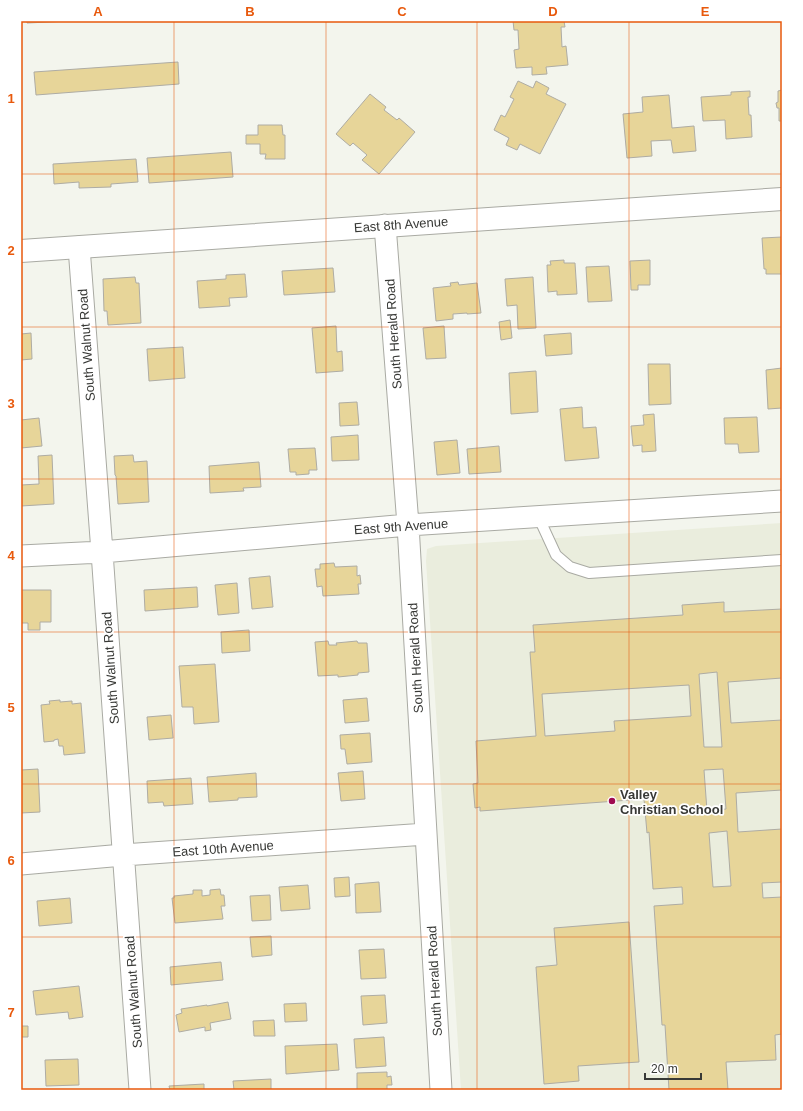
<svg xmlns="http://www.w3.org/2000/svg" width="803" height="1111" viewBox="0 0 803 1111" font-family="Arial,sans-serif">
<rect width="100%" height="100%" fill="#f3f5ed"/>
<path fill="#eaeddd" d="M782,523V1090H461L426,561L427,549L436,546Z"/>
<path fill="#e7d599" stroke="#aeaca4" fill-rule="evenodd" d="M27,21H69L27,23Z
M513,21H564L565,27H561L562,47L566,46L568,65L546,67L547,74L532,75V67L516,68L514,50L519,49L518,30H514Z
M178,62L179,84L36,95L34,72Z
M518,81L533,88L536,81L549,88L546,94L566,104L540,154L520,144L517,150L506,145L509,138L494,130L501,115L505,117L514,99L510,97Z
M782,90V121H779V108H777L776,103L778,102V91Z
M750,91V97H748L749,115H751L752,137L726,139L725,120L703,121L701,97L731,95V92Z
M370,94L386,107L384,110L397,120L399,118L415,132L379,174L362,160L367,155L353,143L350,146L336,134Z
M669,95L672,128L694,126L696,151L673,153L671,140L651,141L652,156L627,158L623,114L643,112L642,97Z
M258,125H282L283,135H285V159H265L266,154H260V144H246V135H258Z
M231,152L233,177L149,183L147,158Z
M136,159L138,182L111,184V187L79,188V182L54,184L53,164Z
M782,237V274H766V269H764L762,238Z
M564,260V263H575L577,294L557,295V291L548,292L547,265H551L550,261Z
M650,260V285H638V290H631L630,261Z
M609,266L612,301L588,302L586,267Z
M333,268L335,292L284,295L282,271Z
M245,274L247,297L229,298L230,306L199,308L197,281L226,279V275Z
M135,277L136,283H139L141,323L108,325L107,311H104L103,279Z
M533,277L536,328L518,329L517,305L507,306L505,279Z
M458,282L459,285L477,283L481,313L467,314V313L453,314V319L436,321L433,288L451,286L450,283Z
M510,320L512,338L501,340L499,322Z
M336,326L337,352L342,351L343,371L316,373L312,328Z
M444,326L446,358L426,359L423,328Z
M31,333L32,359L21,360V334Z
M571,333L572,354L546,356L544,335Z
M183,347L185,378L149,381L147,349Z
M648,364H670L671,404L649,405Z
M782,368V408L768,409L766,370Z
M536,371L538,412L511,414L509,373Z
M357,402L359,425L340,426L339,403Z
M582,407L583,428L596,427L599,458L565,461L560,409Z
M654,414L656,451L642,452V445L633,446L631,426L644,425L643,415Z
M757,417L759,452L739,453L738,444H725L724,418Z
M39,418L42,446L21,448V420Z
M358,435L359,460L332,461L331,437Z
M457,440L460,473L437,475L434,442Z
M499,446L501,472L469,474L467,449Z
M315,448L317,470H309V474L296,475V472H290L288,449Z
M52,455L54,504L21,506V485L39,484L38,456Z
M133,455L134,462L147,461L149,502L118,504L116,476L115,475L114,456Z
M259,462L261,487L243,488L244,491L210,493L209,466Z
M334,563L335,567L357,566V576L360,575L361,584H358L359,594L323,596L322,586L317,587L315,569H320V564Z
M270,576L273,607L252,609L249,578Z
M237,583L239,613L218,615L215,585Z
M197,587L198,607L145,611L144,590Z
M21,590H51V622H40V630H28V623H21Z
M724,602V612L782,609V678L728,682L731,723L782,720V790L736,793L738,832L782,829V882L762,883L763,898L782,897V1034L775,1035L776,1060L726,1062L728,1090H669L665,1025H662L654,906L683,904L682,887L653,889L649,832L647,833L644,799L480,811V807L475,808L473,784L478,783L476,741L536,736L530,652H535L533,625L683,615L682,605ZM717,672L722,747H704L699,674ZM689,685L691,716L614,721L615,731L545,736L542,694ZM723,769L726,809L707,811L704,770ZM727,831L731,886L713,887L709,833Z
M249,630L250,651L222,653L221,632Z
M328,641L329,645H337L336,643L357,641L358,643H367L369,672L358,673V675L338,677V675L318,676L315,642Z
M215,664L219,722L194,724L193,707H182L179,666Z
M367,698L369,721L345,723L343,700Z
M60,700V702L72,701V704L81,703L85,753L64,755L63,746H59L58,739L54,740V741L44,742L41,705L50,704L49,701Z
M171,715L173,738L149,740L147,717Z
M370,733L372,762L347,764L345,749H341L340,735Z
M38,769L40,812L21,813V770Z
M363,771L365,799L341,801L338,773Z
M256,773L257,797L238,798V800L209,802L207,777Z
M191,778L193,804L164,806L163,802L148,803L147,781Z
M349,877L350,896L335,897L334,878Z
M379,882L381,912L356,913L355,884Z
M308,885L310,909L281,911L279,887Z
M220,889L221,895H224L225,906H221L223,919L175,923L172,898H174V896L193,894V890H202V896L210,895V890Z
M270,895L271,920L252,921L250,896Z
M70,898L72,923L39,926L37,901Z
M629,922L639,1062L578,1066L579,1081L544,1084L536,967L557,965L554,928Z
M271,936L272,955L252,957L250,937Z
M384,949L386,978L361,979L359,950Z
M221,962L223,980L171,985L170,967Z
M79,986L83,1017L69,1019L68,1012L36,1015L33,991Z
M385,995L387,1023L363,1025L361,996Z
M228,1002L231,1019L210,1023L211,1030L205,1031V1027L179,1032L176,1015L182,1013L181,1009L207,1005V1006Z
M306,1003L307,1021L285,1022L284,1004Z
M274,1020L275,1036H254L253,1021Z
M21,1026H28V1037H21Z
M384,1037L386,1066L356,1068L354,1039Z
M337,1044L339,1070L286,1074L285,1046Z
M78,1059L79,1085L46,1086L45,1060Z
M387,1072V1077L391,1076L392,1085H387V1090H357V1073Z
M271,1079V1090H234L233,1081Z
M204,1084V1090H170L169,1086Z"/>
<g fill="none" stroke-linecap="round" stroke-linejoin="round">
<defs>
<path id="service" d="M538,516L556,555L570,567L589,573L782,560"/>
<path id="minor" d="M385,225L408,525L441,1090
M79,247L102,552L140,1090
M21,556L102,552L408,525L782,501
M21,864L123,855L426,834"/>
<path id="tertiary" d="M21,251L782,199"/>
</defs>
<use href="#service" stroke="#a9aaa3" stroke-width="12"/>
<use href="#minor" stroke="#a9aaa3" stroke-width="23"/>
<use href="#tertiary" stroke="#a9aaa3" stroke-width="24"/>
<use href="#service" stroke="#fff" stroke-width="10"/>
<use href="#minor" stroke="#fff" stroke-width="21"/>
<use href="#tertiary" stroke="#fff" stroke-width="22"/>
</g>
<path fill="none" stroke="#e8590c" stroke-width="1" stroke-opacity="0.55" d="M174,21V1090M326,21V1090M477,21V1090M629,21V1090M21,174H782M21,327H782M21,479H782M21,632H782M21,784H782M21,937H782"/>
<circle fill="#9f0a51" stroke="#fff" stroke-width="1.5" cx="612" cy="801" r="4"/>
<g text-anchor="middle" stroke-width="3.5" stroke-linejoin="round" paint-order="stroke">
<g font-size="13" fill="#383936" stroke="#fff">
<text transform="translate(401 224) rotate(-4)" y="5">East 8th Avenue</text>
<text transform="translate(393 334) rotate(-94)" y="5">South Herald Road</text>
<text transform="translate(86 345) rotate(-94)" y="5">South Walnut Road</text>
<text transform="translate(401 526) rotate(-4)" y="5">East 9th Avenue</text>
<text transform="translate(415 658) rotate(-93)" y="5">South Herald Road</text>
<text transform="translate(110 668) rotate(-94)" y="5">South Walnut Road</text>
<text transform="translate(223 848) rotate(-4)" y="5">East 10th Avenue</text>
<text transform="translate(434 981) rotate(-93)" y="5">South Herald Road</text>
<text transform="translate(133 992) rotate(-94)" y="5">South Walnut Road</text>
</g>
<g font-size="13" font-weight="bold" fill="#383936" stroke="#fff" text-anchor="start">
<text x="620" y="799">Valley<tspan x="620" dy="15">Christian School</tspan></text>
</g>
</g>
<rect width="803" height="1111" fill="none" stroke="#ffffff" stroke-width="44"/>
<path d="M645 1073v6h56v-6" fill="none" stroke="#383936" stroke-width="2"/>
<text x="651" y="1073" font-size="12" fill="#383936" stroke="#ffffff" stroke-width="3" paint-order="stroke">20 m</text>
<rect x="22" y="22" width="759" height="1067" fill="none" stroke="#e8590c" stroke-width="1.5"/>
<g font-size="13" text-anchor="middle" font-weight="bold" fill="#e8590c">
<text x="98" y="16">A</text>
<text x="250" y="16">B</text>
<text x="402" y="16">C</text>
<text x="553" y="16">D</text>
<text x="705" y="16">E</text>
<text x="11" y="103">1</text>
<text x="11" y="255">2</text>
<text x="11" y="408">3</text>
<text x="11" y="560">4</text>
<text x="11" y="712">5</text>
<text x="11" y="865">6</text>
<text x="11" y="1017">7</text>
</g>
</svg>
